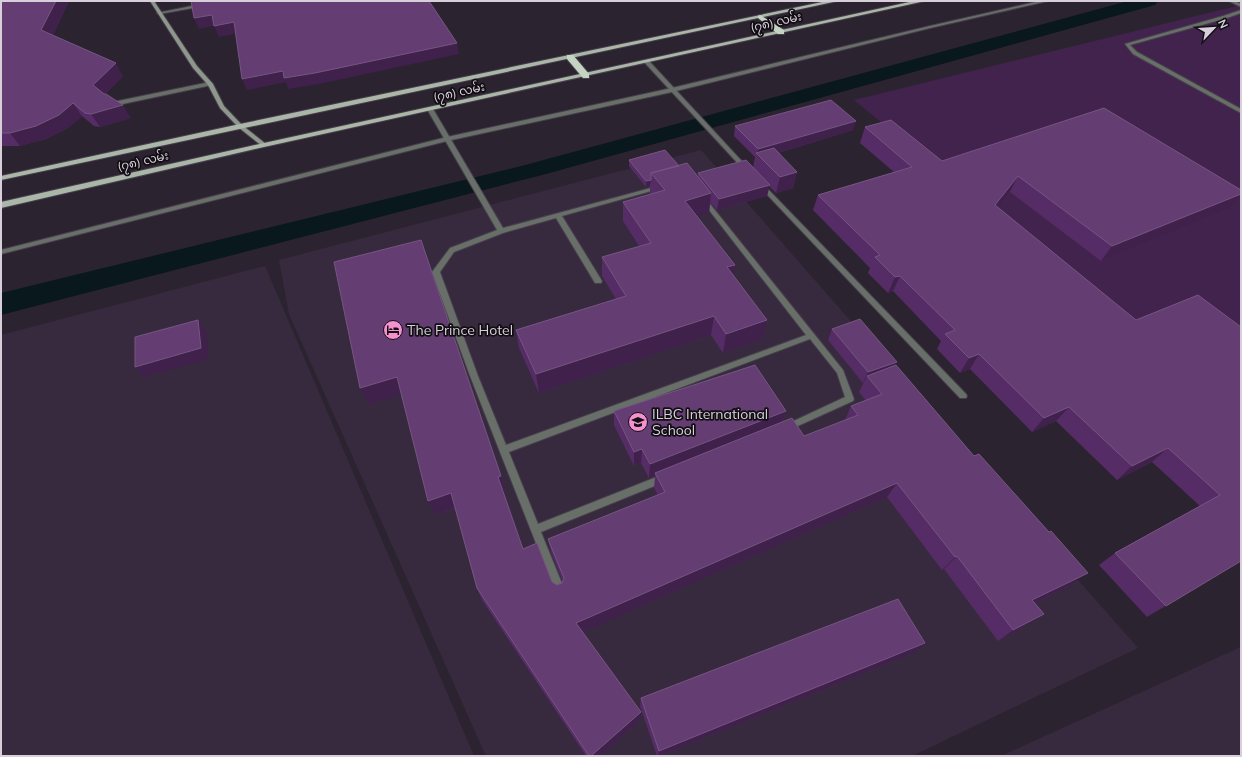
<svg xmlns="http://www.w3.org/2000/svg" width="1242" height="757" viewBox="0 0 1242 757" font-family="Mulish,'Noto Sans Myanmar',sans-serif">
<rect width="100%" height="100%" fill="#2c2331"/>
<path fill="#382a3e" d="M701,150L1008,501L1138,648L912,756H486L289,314L279,260Z
M265,266L474,756H1V335Z
M1241,647V756H1001Z"/>
<path fill="#42234e" d="M1241,5V416L854,100Z"/>
<g fill="none" stroke-linecap="round" stroke-linejoin="round">
<path fill="#09181c" fill-rule="evenodd" d="M1128,1H1158L1155,5L546,174L1,315V293L529,164Z"/>
<defs>
<path id="lane" d="M1229,1H1235L1241,4V7Z
M1241,10V13L1227,18L1130,45L1137,52L1241,109V113L1133,54L1125,44L1223,16Z
M645,61H649L749,169V171H745L645,63Z
M210,82L213,84L212,85L113,106L110,104L113,102Z
M430,107L433,109L503,228L658,186L660,185L663,187L662,188L562,216L602,281L601,283H595L556,218L503,233L454,252L440,272L478,376L506,445L806,335L702,201L701,200L704,198L706,199L843,370L854,399L853,401L789,430L786,432L783,430L782,428L783,426L845,397L837,373L810,339L509,452L538,524L664,474L667,475L668,478L667,481L541,532L565,591L564,594L560,596L556,594L470,376L432,272L450,248L497,230L427,109Z
M760,182L762,183L966,394L967,396L966,398H960L758,185L757,184Z"/>
<path id="street" d="M1040,1H1048L930,28L672,92L447,141L1,254V250L447,137L672,88L930,26Z
M202,4L204,5V6L159,14L157,13Z"/>
<path id="secondary" d="M150,1H154L197,66L213,84L224,106L242,125L266,144V146H262L238,127L220,108L208,85L193,68Z"/>
<path id="primary" d="M827,1H838L1,180V176L240,124Z
M914,1H925L264,147L1,208V202L264,143Z"/>
<path id="highway" d="M760,15L784,30V34H778L758,18V16Z
M567,55H573L589,74V78H583L567,59Z"/>
</defs>
<use href="#lane" stroke="#473f4c" stroke-width="2"/>
<use href="#street" stroke="#473f4c" stroke-width="2"/>
<use href="#secondary" stroke="#473f4c" stroke-width="2"/>
<use href="#primary" stroke="#473f4c" stroke-width="2"/>
<use href="#highway" stroke="#473f4c" stroke-width="2"/>
<use href="#lane" fill="#686f68" fill-rule="evenodd"/>
<use href="#street" fill="#686f68" fill-rule="evenodd"/>
<use href="#secondary" fill="#8d978c" fill-rule="evenodd"/>
<use href="#primary" fill="#aab7a8" fill-rule="evenodd"/>
<use href="#highway" fill="#c4d3c2" fill-rule="evenodd"/>
</g>
<path fill="#562c66" d="M1,1H69L53,35L123,76L105,94L131,118L100,127L94,126L82,116L68,128L46,139L20,146H1Z
M735,126L853,130L778,153L797,172L793,188L776,193L769,186L767,196L717,210L710,202L709,213L697,216L735,265L733,275L767,320L763,339L723,353L711,335L539,393L519,348L516,330L616,299L602,276V257L639,246L623,221V202L651,194L650,193V186L646,187L629,166V160L679,166L698,176V173L753,168L755,157L734,136Z
M865,127L942,161L1241,190V197L1231,208L1101,261L1010,192L998,207L1136,320L1198,295L1241,561L1147,617L1099,565L1115,553L1200,506L1152,462L1117,480L1056,421L1032,432L970,369L960,373L937,349L941,341L893,291L888,293L868,273L870,268L813,210L818,195L894,172L860,143Z
M334,262L501,476L505,491H503L523,549L552,582L557,585L562,583L563,582L551,552L548,539L658,495L654,488L655,476L649,478L641,463L634,466L614,425V411H786L783,421L804,436L845,420L851,406L866,401L859,392L864,382L863,383L828,340L832,329L895,366L1070,585L1035,603L1027,625L998,641L944,569L942,570L887,497L582,632L640,720L600,756H586L482,600L477,588L455,508L435,515L401,394L369,404Z
M914,653L660,756H657L640,706L641,698Z"/>
<path fill="#3f214b" d="M56,1H69L49,43L41,30Z
M212,15L217,25L199,29L194,18Z
M234,22L239,33L219,37L214,26Z
M457,43L459,54L319,84L288,89L286,82L247,90L242,79L283,71Z
M116,63L123,76L101,98L93,85Z
M73,103L82,116L68,128L46,139L20,146L10,133Z
M123,105L131,118L100,127L91,114Z
M856,121L853,130L760,158L757,155L758,149Z
M797,172L793,188L776,193L780,177Z
M1018,176L1010,192L987,221L995,205Z
M651,180L650,186L646,187V181Z
M770,185L767,196L717,210L719,199Z
M711,193L709,213L683,220L685,201Z
M1241,194V197L1231,208L1101,261L1112,246Z
M735,265L732,284L727,267Z
M900,276L893,291L888,293L895,277Z
M714,316L711,335L539,393L536,374Z
M198,320L206,331L209,359L144,377L135,367Z
M767,320L763,339L723,353L726,334Z
M979,354L970,369L960,373L969,358Z
M897,362L892,372L867,376L864,382L863,383L868,372Z
M397,377L404,394L369,404L360,388Z
M1069,407L1056,421L1032,432L1044,418Z
M786,411L781,426L655,473V476L649,478L650,464Z
M1168,448L1152,462L1117,480L1132,466Z
M642,449L641,463L634,466V452Z
M501,476L505,491L502,492L498,477Z
M897,483L887,497L578,634L576,623Z
M451,493L457,507L435,515L428,501Z
M957,556L944,569L942,570L955,557Z
M1088,573L1070,585L1017,612L1032,600Z
M1044,614L1027,625L998,641L1013,630Z
M925,643L914,653L660,756H658L659,751Z
M641,712L640,720L600,756H591Z"/>
<path fill="#643e72" stroke="#765582" d="M1,1H56L41,30L116,63L93,85L104,94H106L123,105L91,114L85,113L73,103L59,115L36,126L10,133H1Z
M191,1H429L457,43L315,73L284,78L283,71L242,79L234,22L214,26L212,15L194,18Z
M831,100L856,121L758,149L735,126Z
M1104,108L1241,190V194L1112,246L1018,176L995,205L1136,320L1198,295L1241,327V561L1166,606L1115,553L1220,495L1168,448L1132,466L1069,407L1044,418L979,354L969,358L945,334L955,330L900,276L895,277L875,257L880,255L818,195L912,167L865,127L891,120L942,161Z
M774,148L797,172L780,177L756,153Z
M665,150L679,166L651,173V180L646,181L629,160Z
M746,160L770,185L719,199L698,173Z
M687,163L711,193L685,201L735,265L727,267L767,320L726,334L714,316L536,374L516,330L626,296L602,257L651,243L623,202L665,190L651,173Z
M421,240L501,476L498,477L523,549L537,543L552,582L557,585L562,583L564,578L548,539L665,492L655,473L792,418L804,436L858,415L851,406L882,394L867,376L896,365L974,456L979,454L1049,532L1051,531L1088,573L1032,600L1044,614L1013,630L957,556L955,557L897,483L576,623L641,712L591,756H589L477,588L451,493L428,501L397,377L360,388L334,262Z
M860,319L897,362L868,372L832,329Z
M198,320L201,348L135,367V337Z
M755,365L786,411L650,464L642,449L634,452L614,411Z
M898,599L925,643L659,751L641,698Z"/>
<defs>
<symbol id="hotel-disc" viewBox="-11 -11 22 22"><circle r="9.5" fill="#f790ce" stroke="#120e14"/><path d="M-6-4.5h1.5V1H6V5H4.5V3h-9V5H-6ZM-4 0a1.8 1.8 0 1 1 3.6 0ZM.5 0V-2.5h3Q6-2.5 6 0Z" fill="#111"/></symbol>
<symbol id="school-disc" viewBox="-11 -11 22 22"><circle r="9.5" fill="#f790ce" stroke="#120e14"/><path d="M0-5L7-2L0 1L-7-2ZM-4 1L0 2.5L4 1V4Q0 6-4 4Z" fill="#111"/></symbol>
</defs>
<g fill-rule="evenodd">
<use href="#hotel-disc" x="382" y="319" width="22" height="22"/>
<use href="#school-disc" x="627" y="411" width="22" height="22"/>
</g>
<g text-anchor="middle" stroke-width="3.5" stroke-linejoin="round" paint-order="stroke">
<g font-size="12" fill="#d7d0da" stroke="#120e14">
<text transform="translate(776 22) rotate(-13)" y="4">(၇၈) လမ်း</text>
<text transform="translate(459 92) rotate(-12)" y="4">(၇၈) လမ်း</text>
<text transform="translate(143 161) rotate(-13)" y="4">(၇၈) လမ်း</text>
</g>
<g font-size="14" fill="#d7d0da" stroke="#120e14" text-anchor="start">
<text x="407" y="335">The Prince Hotel</text>
<text x="652" y="419">ILBC International<tspan x="652" dy="16">School</tspan></text>
</g>
</g>
<rect width="1242" height="757" fill="none" stroke="#d7d0da" stroke-width="4"/>
<g transform="translate(1214 28) rotate(65)" stroke="#120e14" stroke-width="3" paint-order="stroke">
<path d="M0-3L7 15L0 10L-7 15Z" fill="#d7d0da"/>
<text y="-6" font-size="11" font-weight="bold" text-anchor="middle" fill="#d7d0da">N</text>
</g>
</svg>
